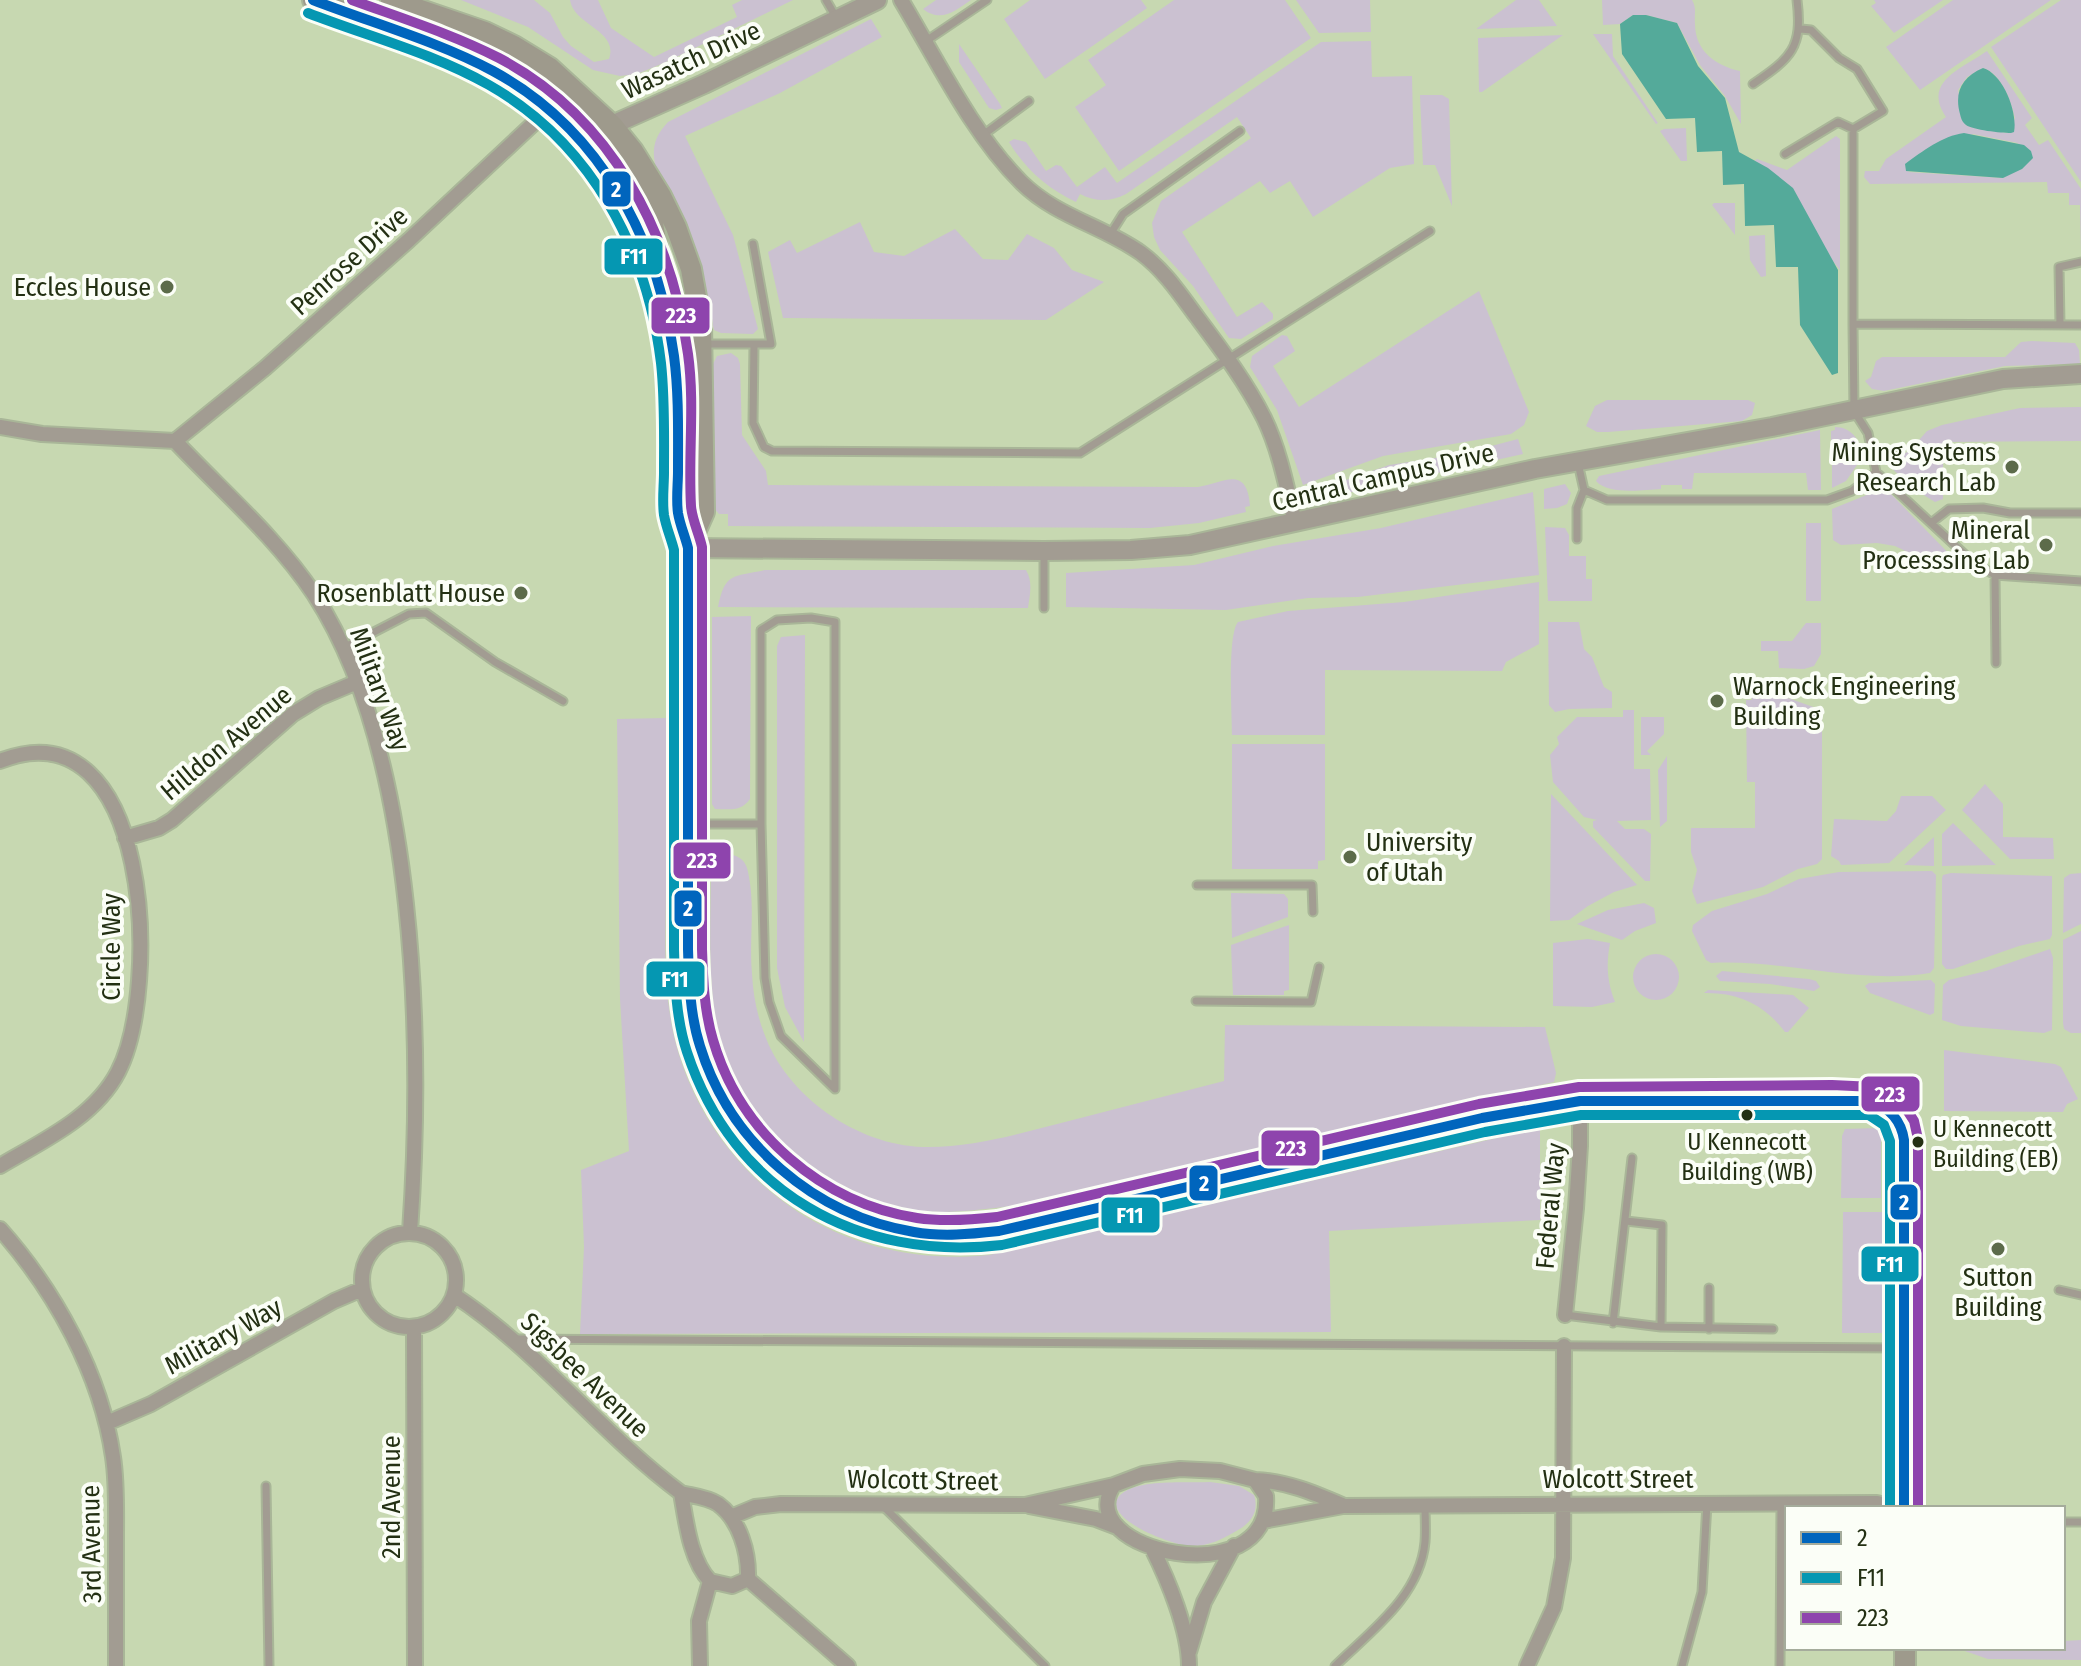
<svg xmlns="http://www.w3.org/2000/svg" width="2081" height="1666" viewBox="0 0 2081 1666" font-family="'Fira Sans Condensed',sans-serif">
<rect width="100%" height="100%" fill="#c7d8b1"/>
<path fill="#cbc1d1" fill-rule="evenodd" d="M461,0H534L550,13L563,37L571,46L594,62L609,59C619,30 574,26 570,0H598L611,28L654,57L737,17L732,5L742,0H793L666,62L637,74L620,76L593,70L528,27Z
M936,0H971C955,11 941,23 923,9Z
M1030,0H1141L1147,8L1045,79L1004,19Z
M1174,0H1285L1311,38L1119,171L1075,107L1106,85L1088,60Z
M1296,0H1370L1371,32L1319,33Z
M1516,0H1539L1557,26L1476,29Z
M1602,0H1692C1697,8 1694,15 1695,24C1695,51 1716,66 1740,71L1741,124L1725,96L1700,65L1677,23L1646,15H1633L1620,24L1603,25Z
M1874,0H1943L1894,33L1871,6L1876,3Z
M1953,0H2051L1920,90L1886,47Z
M2061,0H2081V182L1991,47Z
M871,19L882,37L780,93L685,136L733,235L758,329L753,334L721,333L714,330L703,280L657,172C651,151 653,138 668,122Z
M1593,34H1612L1613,56L1658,123L1656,124Z
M1563,35L1482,92H1479L1478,38Z
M1371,41L1372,77L1412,76L1414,164L1390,168L1313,217L1290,181L1270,193L1260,181L1182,232L1237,317L1262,302L1273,314V319L1241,339L1229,338L1193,286L1160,250L1154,237L1152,223L1161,201L1251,138L1237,117L1126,194C1110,202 1096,202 1080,194L1076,202C1048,189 1025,169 1009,142L1014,139L1026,142L1046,171L1056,165L1061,166L1077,187L1105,167L1117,183L1321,42Z
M959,44L1000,104L1002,108L996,110L989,108L959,62Z
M1987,51L2032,118L2025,125L2039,145L2048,140L2081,189V253L2080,205H2069V193H2048L2047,182L1870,184L1864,177L1865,171H1879L1886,159L1946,117C1922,82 1961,69 1987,51ZM1983,68C2001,73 2011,101 2015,118L2007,133L1966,125L1958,90L1967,77ZM1973,134L2018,143L2003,178L1908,172Z
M1420,95H1442L1449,99L1452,206L1435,165H1423Z
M1686,128L1687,161H1681L1660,131L1664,129Z
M1836,136L1840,139V270L1753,162L1757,159L1787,170Z
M1714,203H1735V235L1712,205Z
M860,222L874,252L904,256L955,229L983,259L1008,260L1027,234L1054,248L1072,270L1104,282L1046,320L783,318L768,252L790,240L797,253Z
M1765,235L1766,276L1761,277L1750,260L1749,236Z
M1479,291L1529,412L1524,425L1511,434L1383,456L1303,485L1277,410L1250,367L1252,356L1282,335L1287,336L1295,351L1273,366L1299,407Z
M2032,341L2075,343L2079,350L2080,364L2005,366L1884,391L1872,389L1865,381L1871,377L1876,361L1882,357H2005L2021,342Z
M731,353L738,358L740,364L742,435L766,471L768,485L1198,487C1223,483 1247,464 1250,506L1245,507L1246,512L1199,523L1150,528L728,526V514H719L713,507V364L717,356Z
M1607,400H1748L1755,403L1752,415L1742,421L1608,432H1597L1586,426L1595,406Z
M2081,407V441L1943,442V499L1935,502L1909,486L1889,465L1911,449L1927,431L1942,425L2020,408Z
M1835,427C1850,427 1859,438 1862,452L1859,454H1836V449H1831V431L1835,430Z
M1820,430L1821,490H1808L1806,473H1694L1692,489H1682V485H1661V489C1643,490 1608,495 1596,481L1599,476Z
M1518,439L1523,454L1325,498L1323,488L1389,465L1461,454Z
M1832,461L1859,462L1846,481L1832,488Z
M1565,484L1571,493L1567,504L1557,508L1544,509V489Z
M1879,490L1891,494L1956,561L1922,559L1895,546L1877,543L1841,545L1833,540L1832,509Z
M1533,492L1539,575L1358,597L1308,598L1226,610L1066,607V573L1194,565L1273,546L1381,528Z
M1806,523H1821V601H1806Z
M1545,527L1565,528L1569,535V556H1586V579H1592V601H1548Z
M765,570H1026C1033,582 1030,594 1028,608L718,607C725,572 733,577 765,570Z
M1539,582V644L1506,662L1502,671L1325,670V735H1232C1232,714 1227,635 1238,622L1288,611L1404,602Z
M751,616L750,799C741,812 729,809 715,809L712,804V617Z
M1548,622H1579L1584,649L1592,657L1604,687L1612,692V708L1569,709L1555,712L1549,705Z
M1806,623H1821V654L1814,666L1804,669L1779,668L1778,651H1761V641H1792Z
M805,635L804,1042L785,1007L777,968V646L781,637Z
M1752,693H1774L1822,710V859L1817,864L1798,869L1763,887L1697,904L1692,891L1697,870L1691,852V828H1755V782H1747L1746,700H1752Z
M1623,710H1634V769H1650L1651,820L1617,821L1625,829H1644L1651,834L1650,881H1645L1593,827V821L1597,820L1584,817L1553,782L1550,755L1559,744L1557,737L1577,717H1623Z
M1641,717H1664V734L1647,751L1651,755H1641Z
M666,718C666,775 666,831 666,888C666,930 663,973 670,1015C682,1095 730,1168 798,1212C855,1248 922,1262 989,1255L1540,1128V1220L1329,1231L1331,1332L580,1334L584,1247L581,1170L629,1151L620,999L617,719Z
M1232,744H1325V860L1318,861V869H1232Z
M1667,756V821L1660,827L1658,770Z
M1985,784L2003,804V837L2053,838L2054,859H2010L1962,810Z
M1551,794L1637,885L1614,892L1588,906L1569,920L1550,921Z
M1901,796H1932L1946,810L1889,863L1841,865L1839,861L1831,856L1834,819L1887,821L1896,811Z
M1953,823L1996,865L1942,866V834Z
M1934,837V866L1904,865Z
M727,854C742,856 747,862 749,877C755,908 749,943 752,974C753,994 757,1015 764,1033C786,1096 857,1145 923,1147C972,1148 1018,1134 1065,1122C1118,1108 1171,1095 1224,1081L1225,1025L1545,1027L1556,1073L1554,1082L1019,1205C986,1209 955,1214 922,1211C840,1204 742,1127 721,1046C706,987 711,924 711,864L716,856Z
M1932,871L1936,875L1934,968L1930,973C1857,985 1784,959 1711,963L1706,960L1692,931L1693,925L1712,911L1767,894L1799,879L1839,872Z
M1951,873L2052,876V935L2050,939L2019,946L1953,969H1946L1942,964V878L1943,875Z
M2081,873V924L2063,933L2064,878L2070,874Z
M1231,893L1284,894L1288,899V917L1232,938Z
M1644,903L1654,908L1656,923L1635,931L1622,940L1577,924L1608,910Z
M1289,925V990L1284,991V995H1233L1231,945Z
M2081,931V1033H2071L2064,1029L2063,1023V940Z
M1588,939L1610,943C1606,965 1607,981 1615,1002L1592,1007L1553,1006V943Z
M2050,949L2053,958L2052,1030L2044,1033L1961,1026L1942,1020L1943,985L1949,980L1986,971Z
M1633 977a23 23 0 1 1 46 0a23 23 0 1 1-46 0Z
M1722,971L1809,979L1816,981L1820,987L1814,991L1770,984L1720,981L1716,976Z
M1931,980L1935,984L1934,1013L1930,1015L1870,993L1865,986L1869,983Z
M1708,990L1793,995L1809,1008L1788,1032H1785C1765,1005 1738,992 1704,993Z
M1944,1050L2055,1064L2061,1067L2078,1099L2067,1104L2063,1112L1944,1111Z
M1877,1128L1881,1133V1198H1841L1842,1136L1845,1129Z
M1843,1212H1884L1883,1333H1842Z
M1210,1482L1239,1486L1254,1495C1259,1511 1252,1522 1238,1530C1223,1539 1209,1546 1192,1546C1175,1547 1090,1515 1124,1492C1144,1479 1187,1483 1210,1482Z
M2081,1640V1660L1988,1659L1956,1648H2063V1641Z"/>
<path fill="#54aa9a" d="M1633,15H1646L1677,23L1698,66L1725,98L1739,152L1768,168L1793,188L1838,270V373L1832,375L1800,325L1798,267H1776L1774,225L1745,226L1744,184L1723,185L1722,151L1697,152L1695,118L1666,119L1622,54L1620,24Z
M1983,68C2003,74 2018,112 2014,132L2011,133C2001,133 1973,130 1966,125C1962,122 1961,118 1960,114C1954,92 1962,77 1983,68Z
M1964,133L2024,145L2031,151L2033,158L2022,169L2003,178L1906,171L1905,164C1923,151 1942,136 1964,133Z"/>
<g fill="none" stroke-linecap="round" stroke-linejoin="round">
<defs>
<path id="service" d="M826,0L837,19
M1801,29L1811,30L1839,58L1857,69L1883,111L1853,129
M926,41L987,0
M1753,84C1791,58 1803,48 1797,0
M983,135L1029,101
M1785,154L1838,122L1853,129V324L2081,325
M1111,233L1123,214L1240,131
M1853,324L1854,411L1868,433L1876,472L1974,563L1995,575L2081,581
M2060,325L2059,267L2081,262
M703,344H771L753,244
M754,344L753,423L764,447L772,451L1080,453L1430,231
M1578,463L1584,490L1607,500H1827L1852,491L1876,472
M1931,523L1949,509L1983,508L2010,513H2081
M1577,539V508L1584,490
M1995,575L1996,663
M1044,608V554
M811,618L835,622V1089L781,1036L769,1002L765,978L761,824V630L777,620Z
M343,648L409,614L426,613L495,662L563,701
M691,824H761
M1197,885H1312L1313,912
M1196,1001L1311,1002L1319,967
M1626,1221L1662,1225L1661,1327
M1709,1288V1329
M2059,1290L2081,1295
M1565,1315L1661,1327L1773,1329
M1613,1323L1632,1158
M513,1339L1901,1348
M266,1486L269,1666
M884,1507L1045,1666
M2063,1522H2081
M1335,1666C1371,1631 1420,1596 1425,1542C1426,1530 1425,1517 1425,1505
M1682,1666L1702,1592L1707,1503
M1780,1666L1781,1504"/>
<path id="minor" d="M901,0C937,60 972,133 1021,182C1055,216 1103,226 1141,253C1164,270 1180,294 1197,317C1221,349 1246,382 1264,418C1280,451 1287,489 1295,523
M0,427L42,434L175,441C221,490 276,537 314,594C418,754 423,1046 410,1232
M175,441L265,368L409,240L548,110
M0,761C152,701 161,989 118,1072C94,1118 42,1141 0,1166
M125,838L159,828L172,820L293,714L319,698L357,682
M0,1229C55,1291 101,1374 113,1457C117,1483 116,1510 116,1537C116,1580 116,1623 116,1666
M362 1280a47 47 0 1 1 94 0a47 47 0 1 1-94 0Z
M454,1295C538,1350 600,1433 681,1493C686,1521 690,1560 710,1581L732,1586L748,1579
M1565,1315L1576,1208L1580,1146V1101
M414,1328L415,1666
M107,1423L151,1404L334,1301L362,1289
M1180,1469L1220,1471L1255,1480L1266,1496C1273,1595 1068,1552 1114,1485L1143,1474Z
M1255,1480C1286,1481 1314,1493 1342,1505
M681,1493C693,1496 707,1497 718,1504C740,1520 749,1553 748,1579L848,1666
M1029,1506L1096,1519L1117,1527
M731,1517L755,1507L781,1504L1025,1505L1114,1485
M1263,1521L1343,1506L1877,1503L1892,1508
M1152,1548C1168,1580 1189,1630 1189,1666
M1189,1652L1204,1602L1234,1546
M700,1666L699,1621L710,1581
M1527,1666L1554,1607L1563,1558L1564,1346"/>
<path id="tertiary" d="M612,125L704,84L877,0
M688,548L1044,551L1131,550L1190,545L1535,469L1772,427L2003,379L2081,374"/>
<path id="secondary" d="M313,0C372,24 436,43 493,71C601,126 660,240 674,356C679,394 677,432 678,471C678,484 676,499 678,513C680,525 685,536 688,548V949C689,982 691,1014 700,1046C727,1142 815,1218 914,1232C943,1236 971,1234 999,1231L1482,1118L1580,1101L1832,1099L1872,1101C1891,1108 1902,1120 1904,1140V1508
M391,0L485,32L514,46L550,68L612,125L633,151L661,196L676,227L691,269L701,325L704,512L688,548
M502,66L544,85L581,114L610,124
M612,129L617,154L652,218L657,247
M1905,1648V1666"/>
</defs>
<use href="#service" stroke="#a9b698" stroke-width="11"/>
<use href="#minor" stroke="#a9b698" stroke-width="18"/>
<use href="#tertiary" stroke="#a9b698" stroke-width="22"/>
<use href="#secondary" stroke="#a9b698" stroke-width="24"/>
<use href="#service" stroke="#a29c92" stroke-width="7"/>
<use href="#minor" stroke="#a29c92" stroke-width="14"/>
<use href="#tertiary" stroke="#a29c92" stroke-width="18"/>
<use href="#secondary" stroke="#9e9a8c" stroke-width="20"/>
<defs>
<path id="bus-1" d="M313,0C372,23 437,41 493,71C600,129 658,239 674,356C679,394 678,433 678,471C678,485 676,499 678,513C680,525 685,536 688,548V949C689,981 690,1015 700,1046C730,1143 814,1215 914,1232C942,1237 971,1234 999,1231L1482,1118L1580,1101H1872C1890,1109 1901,1120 1904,1140V1508"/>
<path id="bus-2" d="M308,13C367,36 433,53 489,85C591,143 647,248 661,363C665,399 664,436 664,472C664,486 662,501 664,515C666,527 671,538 674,550V949C675,983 676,1019 687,1052C733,1192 859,1262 1002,1245L1485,1132L1581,1115H1869L1884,1125L1890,1141V1508"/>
<path id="bus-3" d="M352,0C401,18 452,34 499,58C611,117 671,232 688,354C695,404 688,455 691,506C692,520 699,533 702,547V949C703,979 704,1010 713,1040C740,1133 822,1203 917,1218C944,1222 971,1220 997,1217L1479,1104L1579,1087L1832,1085L1874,1087L1892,1095L1905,1107L1914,1121L1918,1139V1508"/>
</defs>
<use href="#bus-1" stroke="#fbfef7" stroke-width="16"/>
<use href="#bus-2" stroke="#fbfef7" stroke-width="16"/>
<use href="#bus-3" stroke="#fbfef7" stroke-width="16"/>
<use href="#bus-1" stroke="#0065bd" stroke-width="10"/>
<use href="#bus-2" stroke="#0597b2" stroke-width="10"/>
<use href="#bus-3" stroke="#8e44ad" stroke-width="10"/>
</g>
<g fill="#5c6b4a" stroke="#fbfef7" stroke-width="3">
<circle cx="167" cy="287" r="8"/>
<circle cx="2012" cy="467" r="8"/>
<circle cx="2046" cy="545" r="8"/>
<circle cx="521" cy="593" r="8"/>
<circle cx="1717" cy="701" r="8"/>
<circle cx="1350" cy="857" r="8"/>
<circle cx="1998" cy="1249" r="8"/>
</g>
<g fill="#233013" stroke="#fbfef7" stroke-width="3">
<circle cx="1747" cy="1115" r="7"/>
<circle cx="1918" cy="1142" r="7"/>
</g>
<g text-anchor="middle" stroke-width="8" stroke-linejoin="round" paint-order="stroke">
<g font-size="24" fill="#233013" stroke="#fbfef7" text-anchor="start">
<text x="1933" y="1137">U Kennecott<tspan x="1933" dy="30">Building (EB)</tspan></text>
<text x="1747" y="1150" text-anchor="middle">U Kennecott<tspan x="1747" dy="30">Building (WB)</tspan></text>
</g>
<g font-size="26" fill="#233013" stroke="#fbfef7">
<text transform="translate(691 60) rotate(-25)" y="9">Wasatch Drive</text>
<text transform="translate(349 261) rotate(-42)" y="9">Penrose Drive</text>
<text transform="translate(1383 477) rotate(-13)" y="9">Central Campus Drive</text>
<text transform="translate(380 689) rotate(70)" y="9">Military Way</text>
<text transform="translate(226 743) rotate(-40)" y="9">Hilldon Avenue</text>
<text transform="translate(111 947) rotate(-90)" y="9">Circle Way</text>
<text transform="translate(1550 1206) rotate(-85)" y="9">Federal Way</text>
<text transform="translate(223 1336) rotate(-29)" y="9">Military Way</text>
<text transform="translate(585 1375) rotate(44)" y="9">Sigsbee Avenue</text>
<text x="1618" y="1488">Wolcott Street</text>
<text transform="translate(923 1480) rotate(1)" y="9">Wolcott Street</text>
<text transform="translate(391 1497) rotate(-90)" y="9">2nd Avenue</text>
<text transform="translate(91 1544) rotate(-91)" y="9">3rd Avenue</text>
</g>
<g font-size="26" fill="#233013" stroke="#fbfef7" text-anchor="end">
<text x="151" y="296">Eccles House</text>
<text x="1996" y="461">Mining Systems<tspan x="1996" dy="30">Research Lab</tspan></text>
<text x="2030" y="539">Mineral<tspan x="2030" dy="30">Processsing Lab</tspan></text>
<text x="505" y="602">Rosenblatt House</text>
<text x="1733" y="695" text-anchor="start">Warnock Engineering<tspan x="1733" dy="30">Building</tspan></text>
<text x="1366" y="851" text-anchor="start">University<tspan x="1366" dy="30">of Utah</tspan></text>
<text x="1998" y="1286" text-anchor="middle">Sutton<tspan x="1998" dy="30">Building</tspan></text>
</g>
</g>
<g stroke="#fbfef7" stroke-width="3">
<rect x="601" y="170" width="31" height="38" rx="8" fill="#0065bd"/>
<rect x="603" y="237" width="61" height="39" rx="8" fill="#0597b2"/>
<rect x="650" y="296" width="61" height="39" rx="8" fill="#8e44ad"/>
<rect x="672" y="841" width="60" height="39" rx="8" fill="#8e44ad"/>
<rect x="673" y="889" width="30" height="39" rx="8" fill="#0065bd"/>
<rect x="645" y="960" width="61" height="38" rx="8" fill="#0597b2"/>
<rect x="1860" y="1075" width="61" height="38" rx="8" fill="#8e44ad"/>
<rect x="1260" y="1129" width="61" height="38" rx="8" fill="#8e44ad"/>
<rect x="1188" y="1164" width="31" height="38" rx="8" fill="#0065bd"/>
<rect x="1889" y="1183" width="30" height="38" rx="8" fill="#0065bd"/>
<rect x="1100" y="1196" width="61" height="38" rx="8" fill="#0597b2"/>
<rect x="1860" y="1245" width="60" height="38" rx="8" fill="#0597b2"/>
</g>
<g font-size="22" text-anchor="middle" font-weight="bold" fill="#fff">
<text x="616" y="197">2</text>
<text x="634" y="264">F11</text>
<text x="681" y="323">223</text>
<text x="702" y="868">223</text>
<text x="688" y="916">2</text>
<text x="675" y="987">F11</text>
<text x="1890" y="1102">223</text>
<text x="1291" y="1156">223</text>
<text x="1204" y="1191">2</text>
<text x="1904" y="1210">2</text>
<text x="1130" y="1223">F11</text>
<text x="1890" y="1272">F11</text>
</g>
<rect x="1785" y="1506" width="280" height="144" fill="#fbfef7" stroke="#a5ac9c" stroke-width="2"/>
<rect x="1801" y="1532" width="40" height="12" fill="#0065bd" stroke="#a5ac9c" stroke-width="2"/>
<text x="1857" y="1546" font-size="24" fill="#233013">2</text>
<rect x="1801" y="1572" width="40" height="12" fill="#0597b2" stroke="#a5ac9c" stroke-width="2"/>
<text x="1857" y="1586" font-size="24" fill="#233013">F11</text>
<rect x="1801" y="1612" width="40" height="12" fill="#8e44ad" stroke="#a5ac9c" stroke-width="2"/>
<text x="1857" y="1626" font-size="24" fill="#233013">223</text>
</svg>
